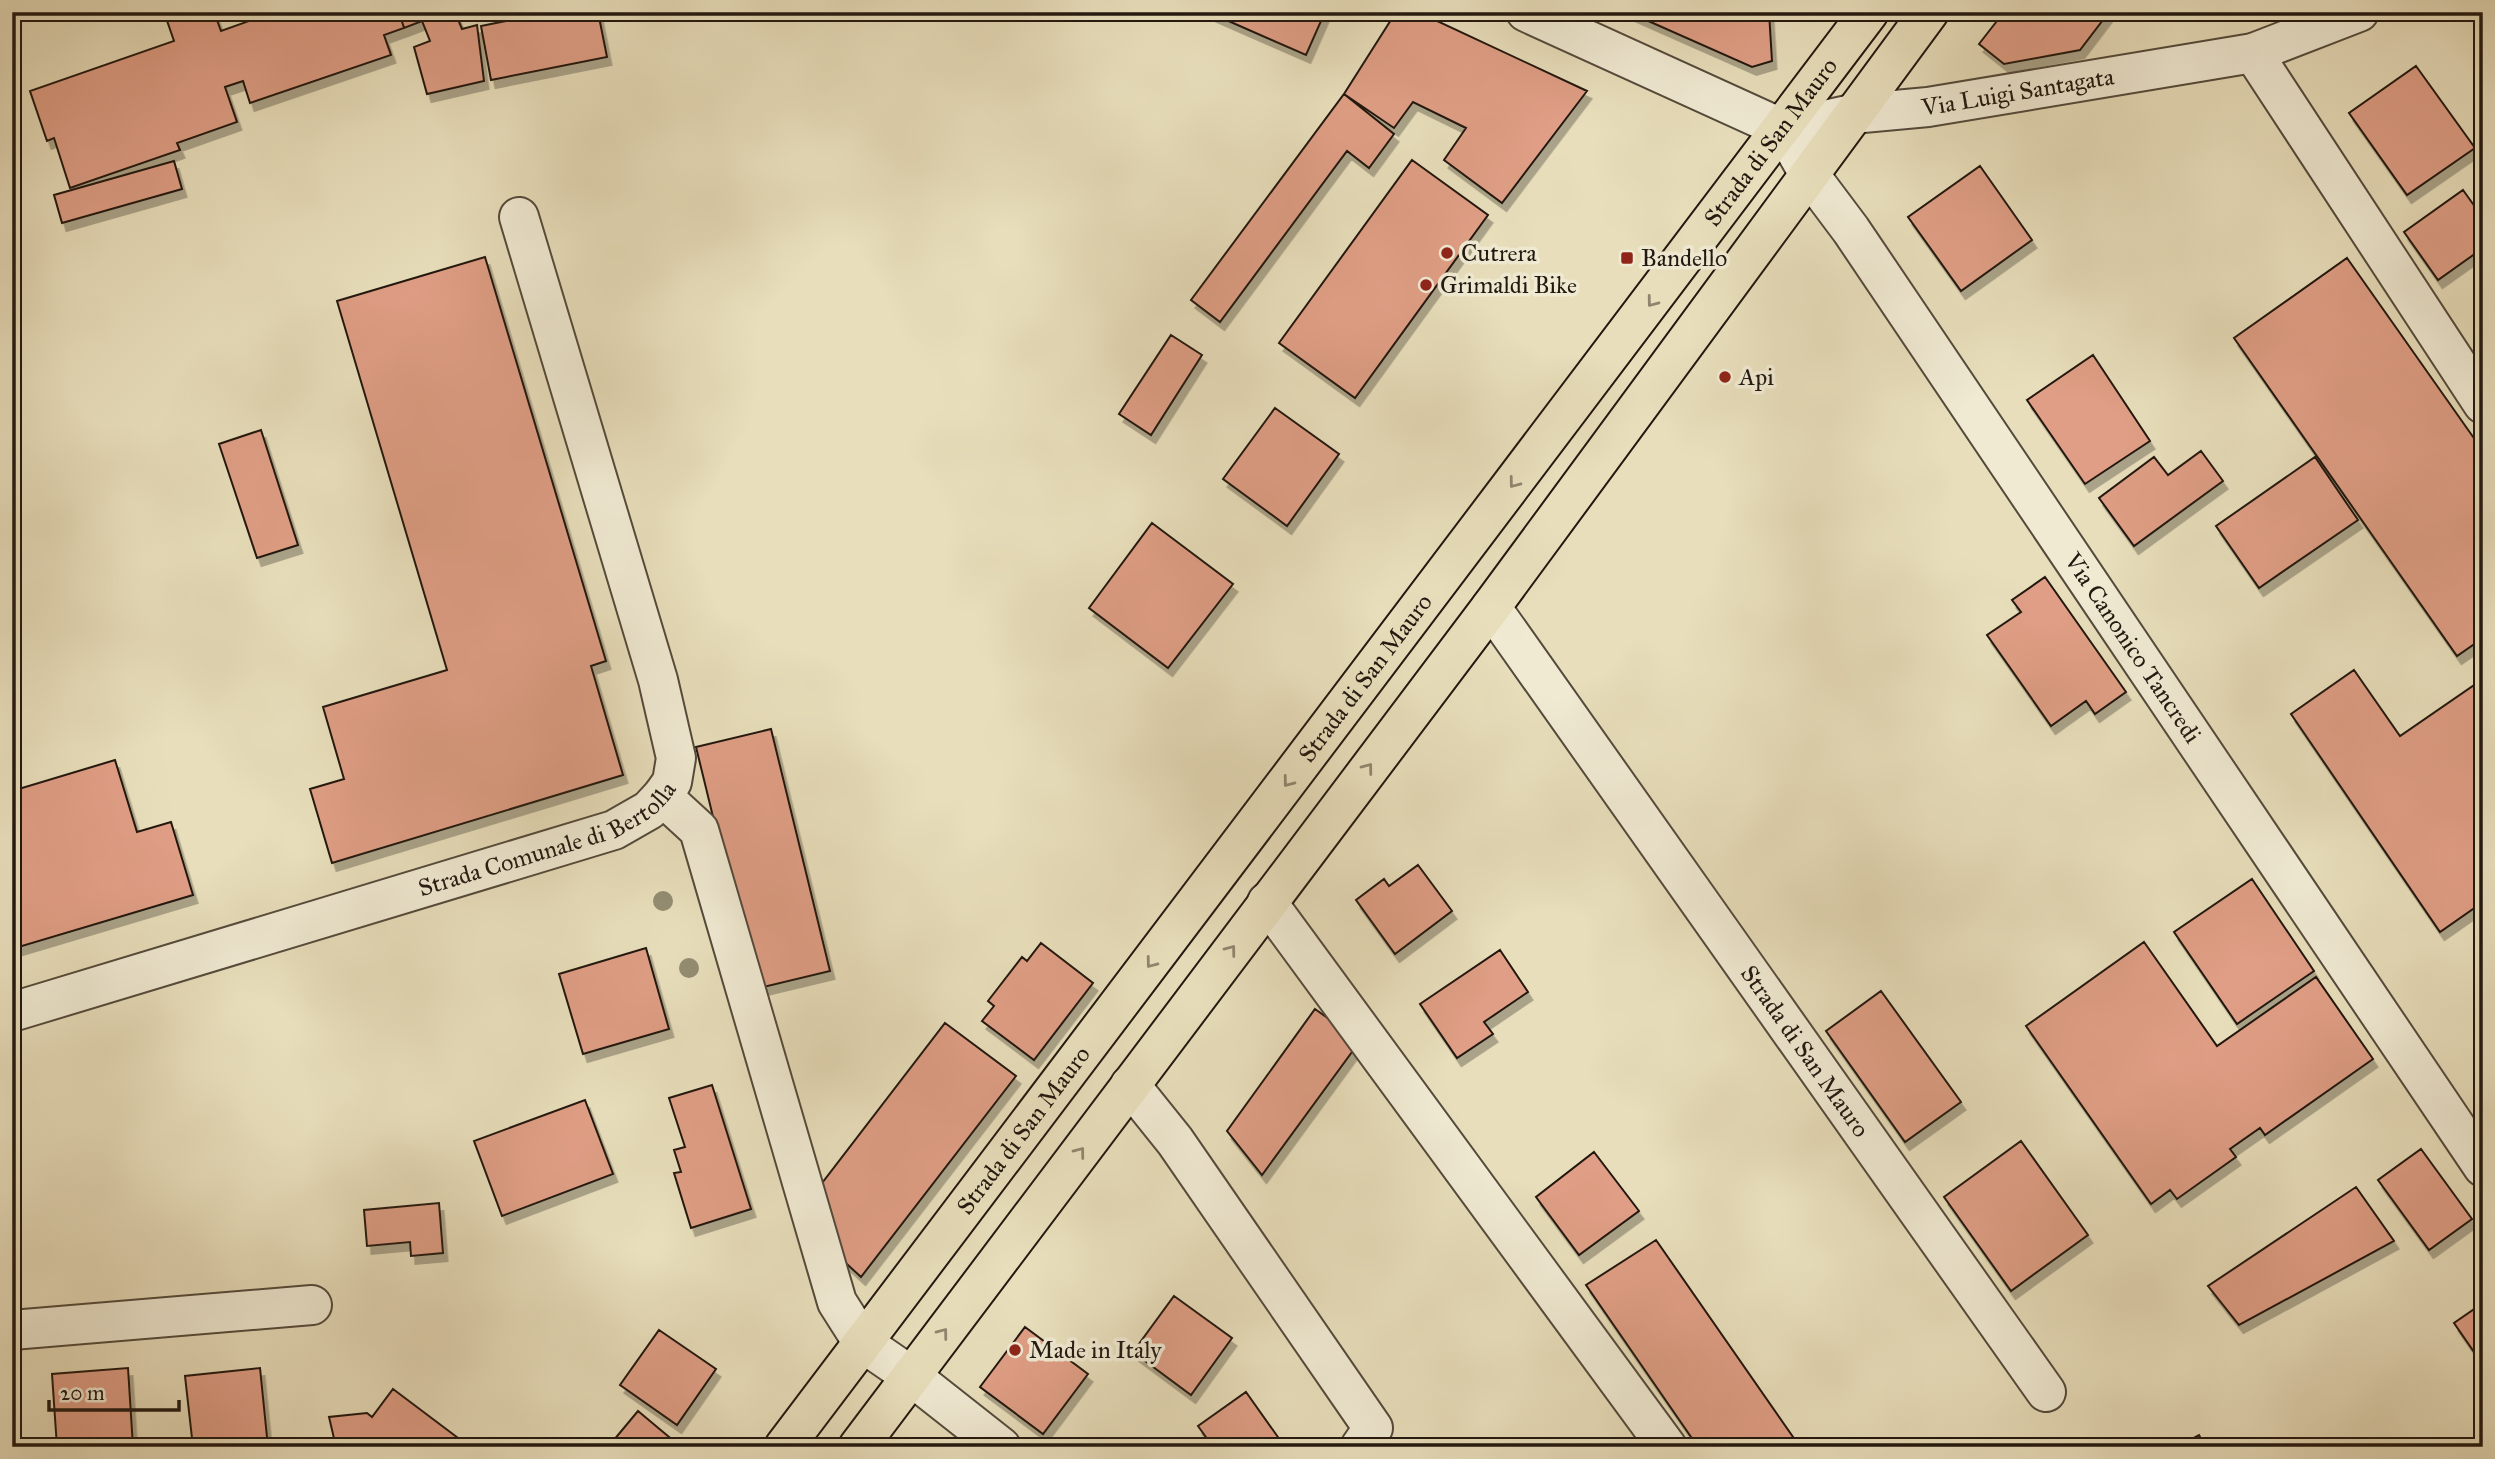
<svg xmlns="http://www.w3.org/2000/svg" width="2495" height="1459" viewBox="0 0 2495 1459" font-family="'IM FELL Great Primer',serif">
<defs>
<filter id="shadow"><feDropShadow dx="4.5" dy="8" stdDeviation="0" flood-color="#0004"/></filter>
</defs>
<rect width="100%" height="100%" fill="#e8debb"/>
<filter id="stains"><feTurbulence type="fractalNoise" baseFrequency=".00286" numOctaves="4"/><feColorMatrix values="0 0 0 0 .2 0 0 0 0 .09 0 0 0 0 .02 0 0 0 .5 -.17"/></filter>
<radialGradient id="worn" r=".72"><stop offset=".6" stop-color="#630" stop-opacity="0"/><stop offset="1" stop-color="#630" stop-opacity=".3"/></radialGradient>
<path fill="#df9e85" stroke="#221810" stroke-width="2" filter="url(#shadow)" d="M164,12H214L221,31L274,12H399L404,28L384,35L391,55L250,103L243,81L225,87L237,122L177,143L180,150L70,188L54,138L47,141L30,91L174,41Z
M399,12H455L462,29L477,25L484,81L427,94L414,47L430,41L422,21L404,28Z
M550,12H598L607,57L491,80L481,26Z
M1208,12H1325L1306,55Z
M1396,12H1418L1587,91L1502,203L1444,160L1466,128L1413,102L1394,128L1344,94Z
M1628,12H1769L1772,61L1752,67Z
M2004,12H2109L2080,50L2004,64L1979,44Z
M2416,66L2475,148L2407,195L2349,113Z
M1344,94L1394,134L1369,168L1347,151L1220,322L1191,300Z
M1412,160L1488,215L1355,398L1279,343Z
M174,161L182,189L62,223L54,195Z
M1980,166L2032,240L1961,291L1908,217Z
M2463,190L2483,218V248L2438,280L2404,232Z
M485,257L606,661L591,666L623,775L332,863L310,789L344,779L323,707L447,670L337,301Z
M2347,258L2483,451V638L2457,656L2234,338Z
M1171,335L1202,355L1151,435L1119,414Z
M2093,355L2150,441L2085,484L2027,400Z
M1275,408L1339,454L1287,526L1223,479Z
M261,430L298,545L257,558L219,444Z
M2201,451L2223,481L2134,546L2099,498L2154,457L2168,475Z
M2315,457L2358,520L2259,588L2216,526Z
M1152,523L1233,584L1168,668L1089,608Z
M2045,577L2126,692L2095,714L2086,701L2051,726L1987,635L2021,612L2012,600Z
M2354,670L2400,736L2483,679V902L2440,932L2291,714Z
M771,729L830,971L755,989L696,747Z
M115,760L137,832L171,822L193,895L12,949V791Z
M1418,865L1452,911L1395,954L1356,900L1384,879L1389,886Z
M2252,879L2314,971L2237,1024L2174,932Z
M2144,942L2217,1046L2316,977L2373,1059L2265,1135L2260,1128L2230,1149L2236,1157L2177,1199L2170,1190L2151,1204L2026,1026Z
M1041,943L1093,983L1034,1060L982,1021L994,1006L988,1001L1022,957L1027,961Z
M646,948L669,1029L583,1054L559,974Z
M1500,950L1528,992L1484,1022L1493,1034L1457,1058L1420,1004Z
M1881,991L1961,1102L1905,1142L1826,1031Z
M1315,1009L1360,1041L1262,1175L1227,1131Z
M945,1023L1016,1076L861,1277L837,1255L816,1191Z
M712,1085L751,1209L691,1228L674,1173L681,1172L674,1150L685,1147L669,1098Z
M585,1100L613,1174L502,1216L474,1141Z
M2021,1141L2088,1235L2011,1291L1944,1197Z
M2421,1149L2472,1219L2429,1250L2378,1180Z
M1594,1152L1639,1211L1579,1255L1536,1197Z
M2356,1187L2394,1241L2239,1325L2208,1286Z
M439,1203L443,1253L411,1256L410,1242L367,1246L364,1210Z
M1656,1240L1800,1447H1698L1586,1285Z
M1174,1296L1232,1338L1191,1395L1133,1352Z
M2483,1303V1365L2454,1323Z
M1025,1327L1088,1374L1043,1434L980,1387Z
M659,1330L716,1369L677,1425L620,1385Z
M128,1368L133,1447H57L52,1374Z
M260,1368L268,1447H193L185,1376Z
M393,1389L470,1447H336L329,1417L367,1413L372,1417Z
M1246,1392L1285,1447H1213L1198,1426Z
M638,1411L681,1447H608Z
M2199,1435L2205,1447H2177Z"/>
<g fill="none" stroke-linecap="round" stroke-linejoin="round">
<defs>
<g id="minor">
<path d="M1526,12L1783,129"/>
<path d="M2253,53L2483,404"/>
<path id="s1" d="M1783,129L1809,174L1851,230L2483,1167"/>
<path id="s2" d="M1783,129L1852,114L1928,107L2253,53L2359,12"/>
<path id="s3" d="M1491,607L2046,1392"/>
<path d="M662,796L699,830L837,1302L863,1343L911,1376L1001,1447"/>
<path d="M1267,902L1667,1447"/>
<path id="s4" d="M12,1012L614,830L649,810L662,796L672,782L676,758L658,680L519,217"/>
<path d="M1130,1085L1175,1141L1373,1428L1360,1447"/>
<path d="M12,1330L312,1305"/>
</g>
<g id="major">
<path id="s5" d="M784,1447L1869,12"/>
<path d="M858,1447L1491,607L1929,12"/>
</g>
</defs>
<use href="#minor" stroke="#544a3b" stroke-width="42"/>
<use href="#major" stroke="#221810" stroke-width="42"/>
<use href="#minor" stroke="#f0ead3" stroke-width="38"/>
<use href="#major" stroke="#e8debb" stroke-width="38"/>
</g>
<g fill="#938d72">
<circle cx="663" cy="901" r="10"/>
<circle cx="689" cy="968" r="10"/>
</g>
<defs><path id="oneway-chevron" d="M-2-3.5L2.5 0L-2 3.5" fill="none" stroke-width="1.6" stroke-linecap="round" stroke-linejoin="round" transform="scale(1.75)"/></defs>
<g stroke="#8f856e">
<use href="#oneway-chevron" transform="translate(1652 302) rotate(127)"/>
<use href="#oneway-chevron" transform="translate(1514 483) rotate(127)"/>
<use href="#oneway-chevron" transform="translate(1368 768) rotate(-53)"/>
<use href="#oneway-chevron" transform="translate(1288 782) rotate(127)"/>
<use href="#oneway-chevron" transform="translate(1231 950) rotate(-53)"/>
<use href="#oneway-chevron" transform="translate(1151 963) rotate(127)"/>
<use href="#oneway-chevron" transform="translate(1080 1152) rotate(-53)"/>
<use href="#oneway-chevron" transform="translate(943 1333) rotate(-53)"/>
</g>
<g fill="#8f2418" stroke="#f0ead3" stroke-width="2.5">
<circle cx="1447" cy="253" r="7"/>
<rect x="1620" y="251" width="14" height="14" rx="3.5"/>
<circle cx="1426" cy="285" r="7"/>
<circle cx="1725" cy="377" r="7"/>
<circle cx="1015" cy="1350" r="7"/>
</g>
<g text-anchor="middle" stroke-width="7" stroke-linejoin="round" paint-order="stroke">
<g font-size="24" fill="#221810" stroke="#f0ead3">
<text dy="8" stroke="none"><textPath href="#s2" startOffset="238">Via Luigi Santagata</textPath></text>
<text dy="8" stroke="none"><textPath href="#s5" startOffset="1636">Strada di San Mauro</textPath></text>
<text dy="8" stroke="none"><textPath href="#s1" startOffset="626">Via Canonico Tancredi</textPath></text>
<text dy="8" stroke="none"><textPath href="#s5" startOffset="964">Strada di San Mauro</textPath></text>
<text dy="8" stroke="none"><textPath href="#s4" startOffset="564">Strada Comunale di Bertolla</textPath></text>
<text dy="8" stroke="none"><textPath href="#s3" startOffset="544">Strada di San Mauro</textPath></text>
<text dy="8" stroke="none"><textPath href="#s5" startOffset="397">Strada di San Mauro</textPath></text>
</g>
<g font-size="24" fill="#221810" stroke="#f0ead3" text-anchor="start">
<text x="1461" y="261">Cutrera</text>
<text x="1641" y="266">Bandello</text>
<text x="1440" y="293">Grimaldi Bike</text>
<text x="1739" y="385">Api</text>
<text x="1029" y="1358">Made in Italy</text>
</g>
</g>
<rect width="2495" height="1459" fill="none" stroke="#e8debb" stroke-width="42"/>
<rect x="14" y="14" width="2467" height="1431" fill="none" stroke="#221810" stroke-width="3.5"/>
<rect x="21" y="21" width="2453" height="1417" fill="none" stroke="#221810" stroke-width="2"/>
<path d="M49 1400v10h130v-10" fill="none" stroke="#221810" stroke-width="3.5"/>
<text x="60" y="1400" font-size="21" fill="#221810" stroke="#f0ead3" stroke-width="5" paint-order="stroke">20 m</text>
<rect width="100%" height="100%" filter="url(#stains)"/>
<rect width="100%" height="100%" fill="url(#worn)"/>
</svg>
